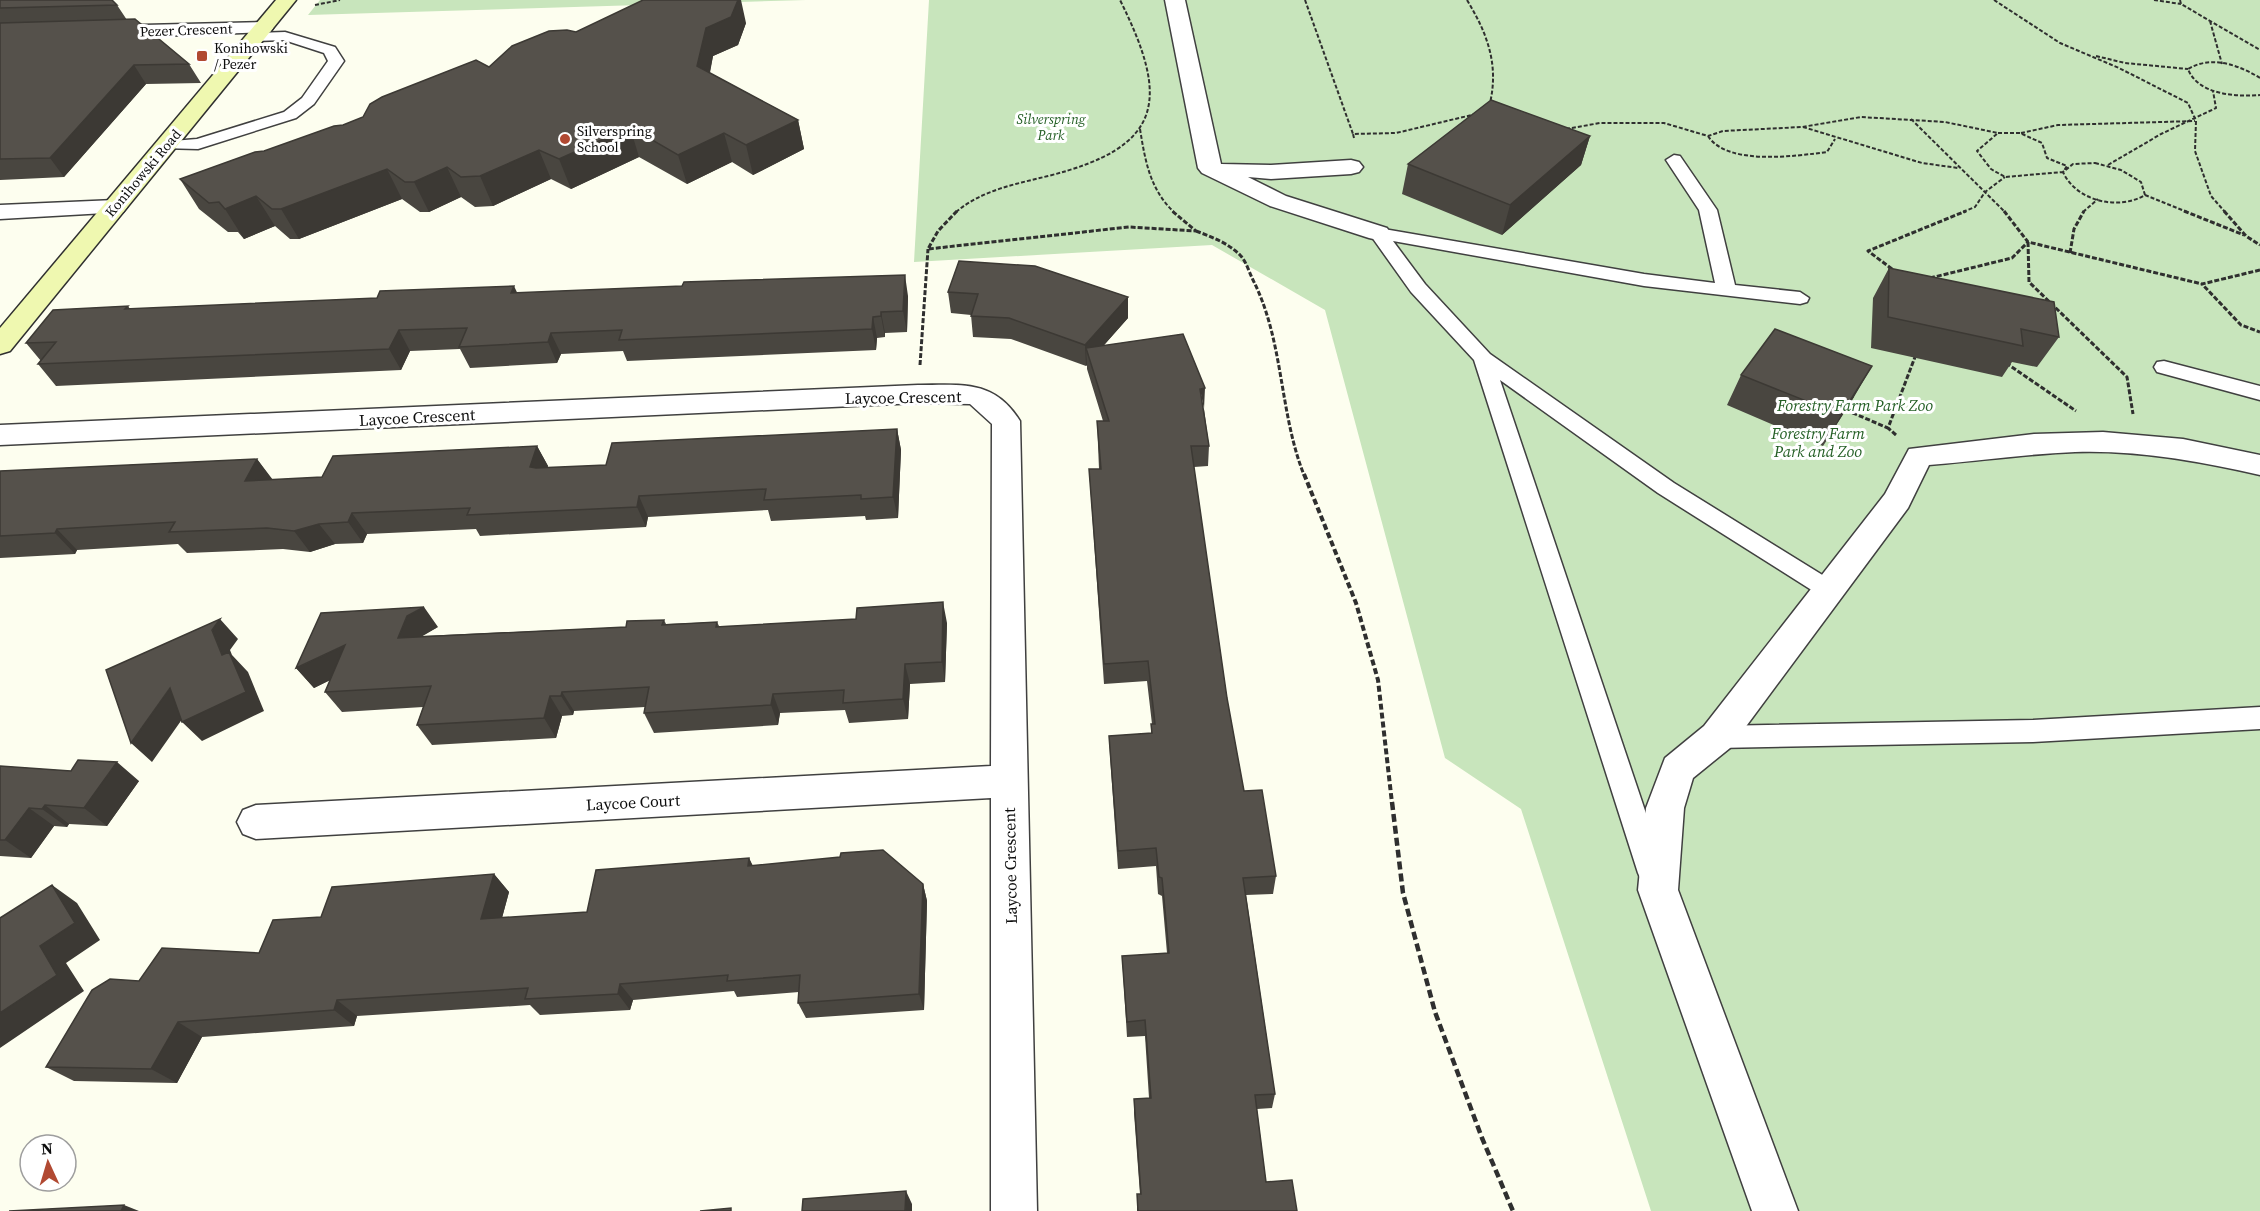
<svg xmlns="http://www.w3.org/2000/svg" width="2260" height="1211" viewBox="0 0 2260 1211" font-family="'Source Serif 4',serif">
<rect width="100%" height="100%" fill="#fdfeef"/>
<path fill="#c8e5bc" d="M320,0H806L308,15Z
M929,0H2260V1211H1651L1521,809L1445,758L1325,310L1212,245L914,262Z"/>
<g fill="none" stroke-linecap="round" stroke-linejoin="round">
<defs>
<path id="lane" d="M285,32L335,47L344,61L314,104L296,118L198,149L160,148L158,145L160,142L197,139L284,112L302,98L328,61L324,53L284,40L256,41L249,37L256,33Z
M1674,155L1680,156L1717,210L1735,285L1800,292L1809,298L1807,302L1800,304L1644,286L1393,241L1425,284L1490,354L1674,483L1837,584L1841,590L1837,596L1829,599L1821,596L1658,493L1500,380L1666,873L1662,882L1652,886L1642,882L1638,873L1474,360L1411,292L1369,233L1378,228L1644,274L1715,283L1699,210L1666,160Z
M2164,361L2260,386V400L2157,372L2154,367L2157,362Z
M2260,707V729L2033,742L1717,748L1708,745L1704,737L1708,729L1717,726L2033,720Z"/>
<path id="street" d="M1165,0H1185L1221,164L1271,165L1351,160L1359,162L1363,167L1359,172L1351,174L1271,179L1248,177L1286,196L1387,228L1390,233L1387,238L1378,240L1369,238L1270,206L1202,173L1198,168Z
M263,22L270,24L273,28L270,32L103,38L96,36L93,32L96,28L103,26Z
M115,200L123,202L127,207L123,212L0,219V205Z
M918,385C961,385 994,379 1020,421L1037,1211H991V798L256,839L243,834L237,822L243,810L256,805L991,766L992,424L970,404L918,403L0,445V425Z
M2103,432L2183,439L2260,455V475C2199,461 2137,450 2075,452C2026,454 1978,461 1929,465L1908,508L1730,748L1693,778L1684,808L1678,890L1798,1211H1752L1638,890L1646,808L1665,758L1704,726L1885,494L1909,449L2034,434Z"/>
<path id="secondary" d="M276,0H296L10,351L0,354V328Z"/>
</defs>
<use href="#lane" stroke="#404040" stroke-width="3"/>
<use href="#street" stroke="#404040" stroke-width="3"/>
<use href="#secondary" stroke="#2f2f2f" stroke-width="3"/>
<path stroke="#2f2f2f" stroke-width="2" stroke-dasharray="4 2" stroke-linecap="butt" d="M1305,0L1353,134
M1467,0C1487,33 1499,64 1490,103
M1994,0L2060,43L2119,68L2188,103L2196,121L2195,151L2211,196L2225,212
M2154,0L2181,4
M2180,0L2181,4L2260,50
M315,5L340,0
M2210,21L2222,64
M2096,56L2125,63L2188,69
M2260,78C2239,65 2211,55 2188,69C2198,95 2236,97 2260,95
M1911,119L2005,212
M1803,127L1922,163L1958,168
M1140,129C1145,160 1150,190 1174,212
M1566,129L1600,123H1664L1708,136L1723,131L1802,127L1861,117L1945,122L1998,133
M1998,133H2020L2042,143L2047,158L2067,166L2063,172L2005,177L1991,169L1977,151Z
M2021,133L2058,125L2195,121
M1708,136C1727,166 1796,156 1827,152L1835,139
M1354,138L1353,134L1396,133L1476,114
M2095,163L2121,170L2141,182L2145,195C2118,211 2076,201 2063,172L2073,164Z
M2108,165L2161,134L2216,108L2213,91
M2145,195L2187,212
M956,212C982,190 1016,184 1048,176C1164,147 1170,100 1120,0
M1963,212L1975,207L1985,192L2005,177
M2083,212L2098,199"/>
<path stroke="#2f2f2f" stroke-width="3" stroke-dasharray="5 2" stroke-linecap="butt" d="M957,211L938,231L928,249L1129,227L1196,231L1172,211
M2004,211L2028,242L2202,284
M2184,211L2244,235
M2224,211L2246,236L2260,245
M1196,231C1212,237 1228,243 1240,255C1246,261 1249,272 1253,280C1284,341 1279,412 1304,475
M2028,242L2029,282L2127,377L2133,414
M2070,253L2074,229L2084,211
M1892,269L1868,251L1966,211
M2260,270L2202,284L2241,325L2260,332
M1930,278L2012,258L2028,242
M2006,363L2076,411
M920,365L928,249
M1846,410L1888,428
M1896,435L1888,428L1915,357"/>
<path stroke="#2f2f2f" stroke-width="4" stroke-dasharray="6 3" stroke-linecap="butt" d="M1304,474L1356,603L1378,680L1392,803"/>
<path stroke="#2f2f2f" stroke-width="4.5" stroke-dasharray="8 4" stroke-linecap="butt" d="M1392,802L1403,893L1435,1012L1482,1138L1513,1211"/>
<use href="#lane" fill="#fff" fill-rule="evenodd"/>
<use href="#street" fill="#fff" fill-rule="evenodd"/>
<use href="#secondary" fill="#eff8b0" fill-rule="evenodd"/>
</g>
<path fill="#494640" d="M0,0L117,5L127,20L189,64L201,83L146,84L64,177L0,180Z
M746,23L738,45L713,56L710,73L798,120L804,149L753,175L732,162L687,184L639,157L571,189L551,179L493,206L475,207L461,197L429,212H420L402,199L299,239H290L275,226L244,239L238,232H228L199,209L180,179L343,125L576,32Z
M1590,136L1581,165L1502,235L1402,194L1408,164Z
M1889,268L2059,337L2037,367L2012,362L2002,377L1871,348L1873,298Z
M948,292L1128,297V318L1104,345L1204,409L1209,446L1208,466L1194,467L1227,698L1244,791L1276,876L1273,894L1246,895L1275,1094L1272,1108L1257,1109L1266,1182L1297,1211H1137V1194H1140L1134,1113V1099L1149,1098L1145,1036L1127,1037L1123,973L1122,956L1167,953L1162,896L1158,894L1156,866L1118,869L1110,756L1109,736L1151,733V724H1152L1147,681L1104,684L1089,469H1099L1097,421H1103L1087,369V365L1086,366L1011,339L973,337L971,315L951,313Z
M517,293L908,296L907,332L885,333V337L877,338L876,350L627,361L623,351L561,354L557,363L470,368L460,349L410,351L401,370L56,386L38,364L41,361L26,343L128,306L130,309Z
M1741,375L1854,397L1823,446L1727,405Z
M897,429L901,450L898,518L866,520L865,516L771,521L768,510L648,517L646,527L480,536L476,529L367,534L363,543L335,544L310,552L283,549L187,553L178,544L77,550L75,554L0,558V471L257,459L272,480L322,477L537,446L548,466L547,468L606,465Z
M664,620L666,624L717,622L719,626L947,623L945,682L910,684L908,719L849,723L845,710L780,713L778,725L654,733L644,713L645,707L574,711L573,715L562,716L556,738L432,745L417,725L423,707L342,712L325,692L330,680L314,688L296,668L438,627L421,636L626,627Z
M0,766L71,771L139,781L107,826L69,824L67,827L54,826L31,858L0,856Z
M749,858L752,865L923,884L927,901L924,1010L806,1018L798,1003L799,992L737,997L734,991L633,1000L630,1010L540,1015L530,1005L357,1016L354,1026L202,1037L177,1083L74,1081L46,1067L139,981L259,953L321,917L494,874L509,892L502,918L587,912Z"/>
<path fill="#3c3934" d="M738,0H741L746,23L738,45L713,56L705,95L697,66L706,28Z
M134,65L146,84L64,177L50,158Z
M798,120L804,149L753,175L746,145Z
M630,127L639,157L571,189L559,159Z
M724,133L732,162L687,184L678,155Z
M1590,136L1581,165L1502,235L1510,205Z
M539,150L551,179L493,206L480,176Z
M447,167L461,197L429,212L414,182Z
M387,169L402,199L299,239L281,209Z
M256,196L275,226L244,239L225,209Z
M905,275L908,296L907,332L903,311Z
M514,286L524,307L511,293Z
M1128,297V318L1090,361L1086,348L1087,365L1086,366L1085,345Z
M881,312L885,333V337L881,316Z
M873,317L877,338L876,350L872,329Z
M399,330L410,351L401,370L389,349Z
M551,333L561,354L557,363L548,342Z
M1872,366L1854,397L1823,446L1841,415Z
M1205,388L1204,409L1200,389Z
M897,429L901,450L898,518L893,497Z
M537,446L548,466L541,488L530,467Z
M257,459L273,480L245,481Z
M639,496L648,517L646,527L637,507Z
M352,513L367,534L363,543L348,522Z
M319,524L335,544L310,552L294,531Z
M57,529L77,550L75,554L55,533Z
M943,602L947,623L945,682L942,662Z
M424,607L438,627L421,637L398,638L407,616Z
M220,619L238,639L230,650L232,655L248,672L264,711L202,741L182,722L222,655L212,630Z
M345,645L361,665L314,688L296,668Z
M905,664L910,684L908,719L903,699Z
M170,688L190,708L152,762L131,743Z
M562,692L574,711L573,715L561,696Z
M773,694L780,713L778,725L771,705Z
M550,696L562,716L556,738L544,718Z
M117,762L139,781L107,826L84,808Z
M45,805L69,824L67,827L42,809Z
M29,808L54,826L31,858L5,840Z
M749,858L758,876L748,866Z
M494,874L509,892L497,936L481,919Z
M923,884L927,901L924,1010L919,994Z
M52,885L77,903L100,940L66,963L84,991L0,1048V1013L40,946Z
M620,984L633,1000L630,1010L618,994Z
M337,1000L357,1016L354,1026L334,1010Z
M178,1022L202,1037L177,1083L151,1069Z
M906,1191L912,1204V1211H905Z
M124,1205L139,1211H121Z"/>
<path fill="#55514b" stroke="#3c3934" stroke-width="1.5" d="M0,0H112L117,5L0,8Z
M643,0H738L731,17L706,28L697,66L798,120L746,145L724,133L678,155L630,127L559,159L539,150L480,176L461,177L447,167L414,182H405L387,169L281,209H272L256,196L225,209L219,202L209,203L180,179L255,152L264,151L334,126L343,125L363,117L370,104L382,97L476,60L489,67L512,46L549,31L567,30L576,32Z
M135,19L189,64L134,65L50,158L0,159V23Z
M1491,100L1590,136L1510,205L1408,164Z
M959,261L1035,266L1128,297L1085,345L1009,318L971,316L978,294L948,292Z
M1889,268L2054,302L2059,337L2021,329L2023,346L1888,317Z
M905,275L903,311L881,312V316L873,317L872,329L619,340L622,330L551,333L548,342L459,347L467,328L399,330L389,349L38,364L56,342L26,343L53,310L128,306L125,309L377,298L380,291L514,286L511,293L682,286L684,282Z
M1775,329L1872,366L1841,415L1741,375Z
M1183,334L1205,388L1200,389L1209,446H1191L1227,698L1244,791L1262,790L1276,876L1243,878L1275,1094L1255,1095L1266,1182L1292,1180L1297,1211H1138L1137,1194H1141L1134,1099L1151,1098L1145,1020L1127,1022L1122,956L1169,953L1162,878L1159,877L1156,848L1118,851L1109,736L1152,733L1151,724H1155L1148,661L1104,664L1089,469H1101L1097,421H1109L1086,348Z
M897,429L893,497L861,499V495L764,500L766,489L639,496L637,507L467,515L470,508L352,513L348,522L319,524L294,531L267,528L169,532L175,522L57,529L55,533L0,536V471L257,459L245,481L322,477L333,456L537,446L530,467L536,468L606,465L612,443Z
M943,602L942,662L905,664L903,699L843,703L844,690L773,694L771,705L644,713L649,687L562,692L561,696H550L544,718L417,725L431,686L325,692L345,645L296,668L321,613L424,607L407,616L398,638L626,627L627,621L664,620L662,625L717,622L716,627L856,619L857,608Z
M220,619L212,630L222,655L229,652L246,692L182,722L170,688L131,743L106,670Z
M78,760L117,762L84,808L45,805L42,809L29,808L5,840H0V766L71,771Z
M883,850L923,884L919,994L798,1003L800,975L727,981L728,975L620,984L618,994L525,999L528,988L337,1000L334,1010L178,1022L151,1069L46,1067L92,990L110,979L139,981L162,948L259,953L273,920L321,917L332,887L494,874L481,919L587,912L596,870L749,858L748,866L840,857L841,853Z
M52,885L75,923L40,946L57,975L0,1013V918Z
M906,1191L905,1211H802L803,1199Z
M124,1205L121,1211H9Z
M731,1208V1211H700Z"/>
<g fill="#b14932" stroke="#fff" stroke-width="2">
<rect x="196" y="50" width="12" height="12" rx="3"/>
<circle cx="565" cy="139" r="6"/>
</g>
<g text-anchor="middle" stroke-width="6" stroke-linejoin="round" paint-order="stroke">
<g font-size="14" fill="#0d0d0d" stroke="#fff">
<text transform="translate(186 30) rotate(-2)" y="5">Pezer Crescent</text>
<text transform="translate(143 173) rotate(-50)" y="5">Konihowski Road</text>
</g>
<g font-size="14" fill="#0d0d0d" stroke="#fff" text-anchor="start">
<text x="214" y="53">Konihowski<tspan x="214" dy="16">/ Pezer</tspan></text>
<text x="577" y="136">Silverspring<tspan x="577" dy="16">School</tspan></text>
</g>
<g font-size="14" font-style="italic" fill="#245f25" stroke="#fff">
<text x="1051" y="124">Silverspring<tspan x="1051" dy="16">Park</tspan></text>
</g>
<g font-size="16" fill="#0d0d0d" stroke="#fff">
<text transform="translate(903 397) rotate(-1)" y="6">Laycoe Crescent</text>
<text transform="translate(417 417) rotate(-3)" y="6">Laycoe Crescent</text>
<text transform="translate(633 802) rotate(-3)" y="6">Laycoe Court</text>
<text transform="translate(1010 866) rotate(-91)" y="6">Laycoe Crescent</text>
</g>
<g font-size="16" font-style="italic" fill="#245f25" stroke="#fff">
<text x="1855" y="411">Forestry Farm Park Zoo</text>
<text x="1818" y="439">Forestry Farm<tspan x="1818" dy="18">Park and Zoo</tspan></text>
</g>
</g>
<g transform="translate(48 1163) rotate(356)"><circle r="28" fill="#ffffff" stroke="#9e9e9e" stroke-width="1.5"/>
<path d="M0-4.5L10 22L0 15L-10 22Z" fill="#b14932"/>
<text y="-9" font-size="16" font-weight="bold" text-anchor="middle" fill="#0d0d0d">N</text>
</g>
</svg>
